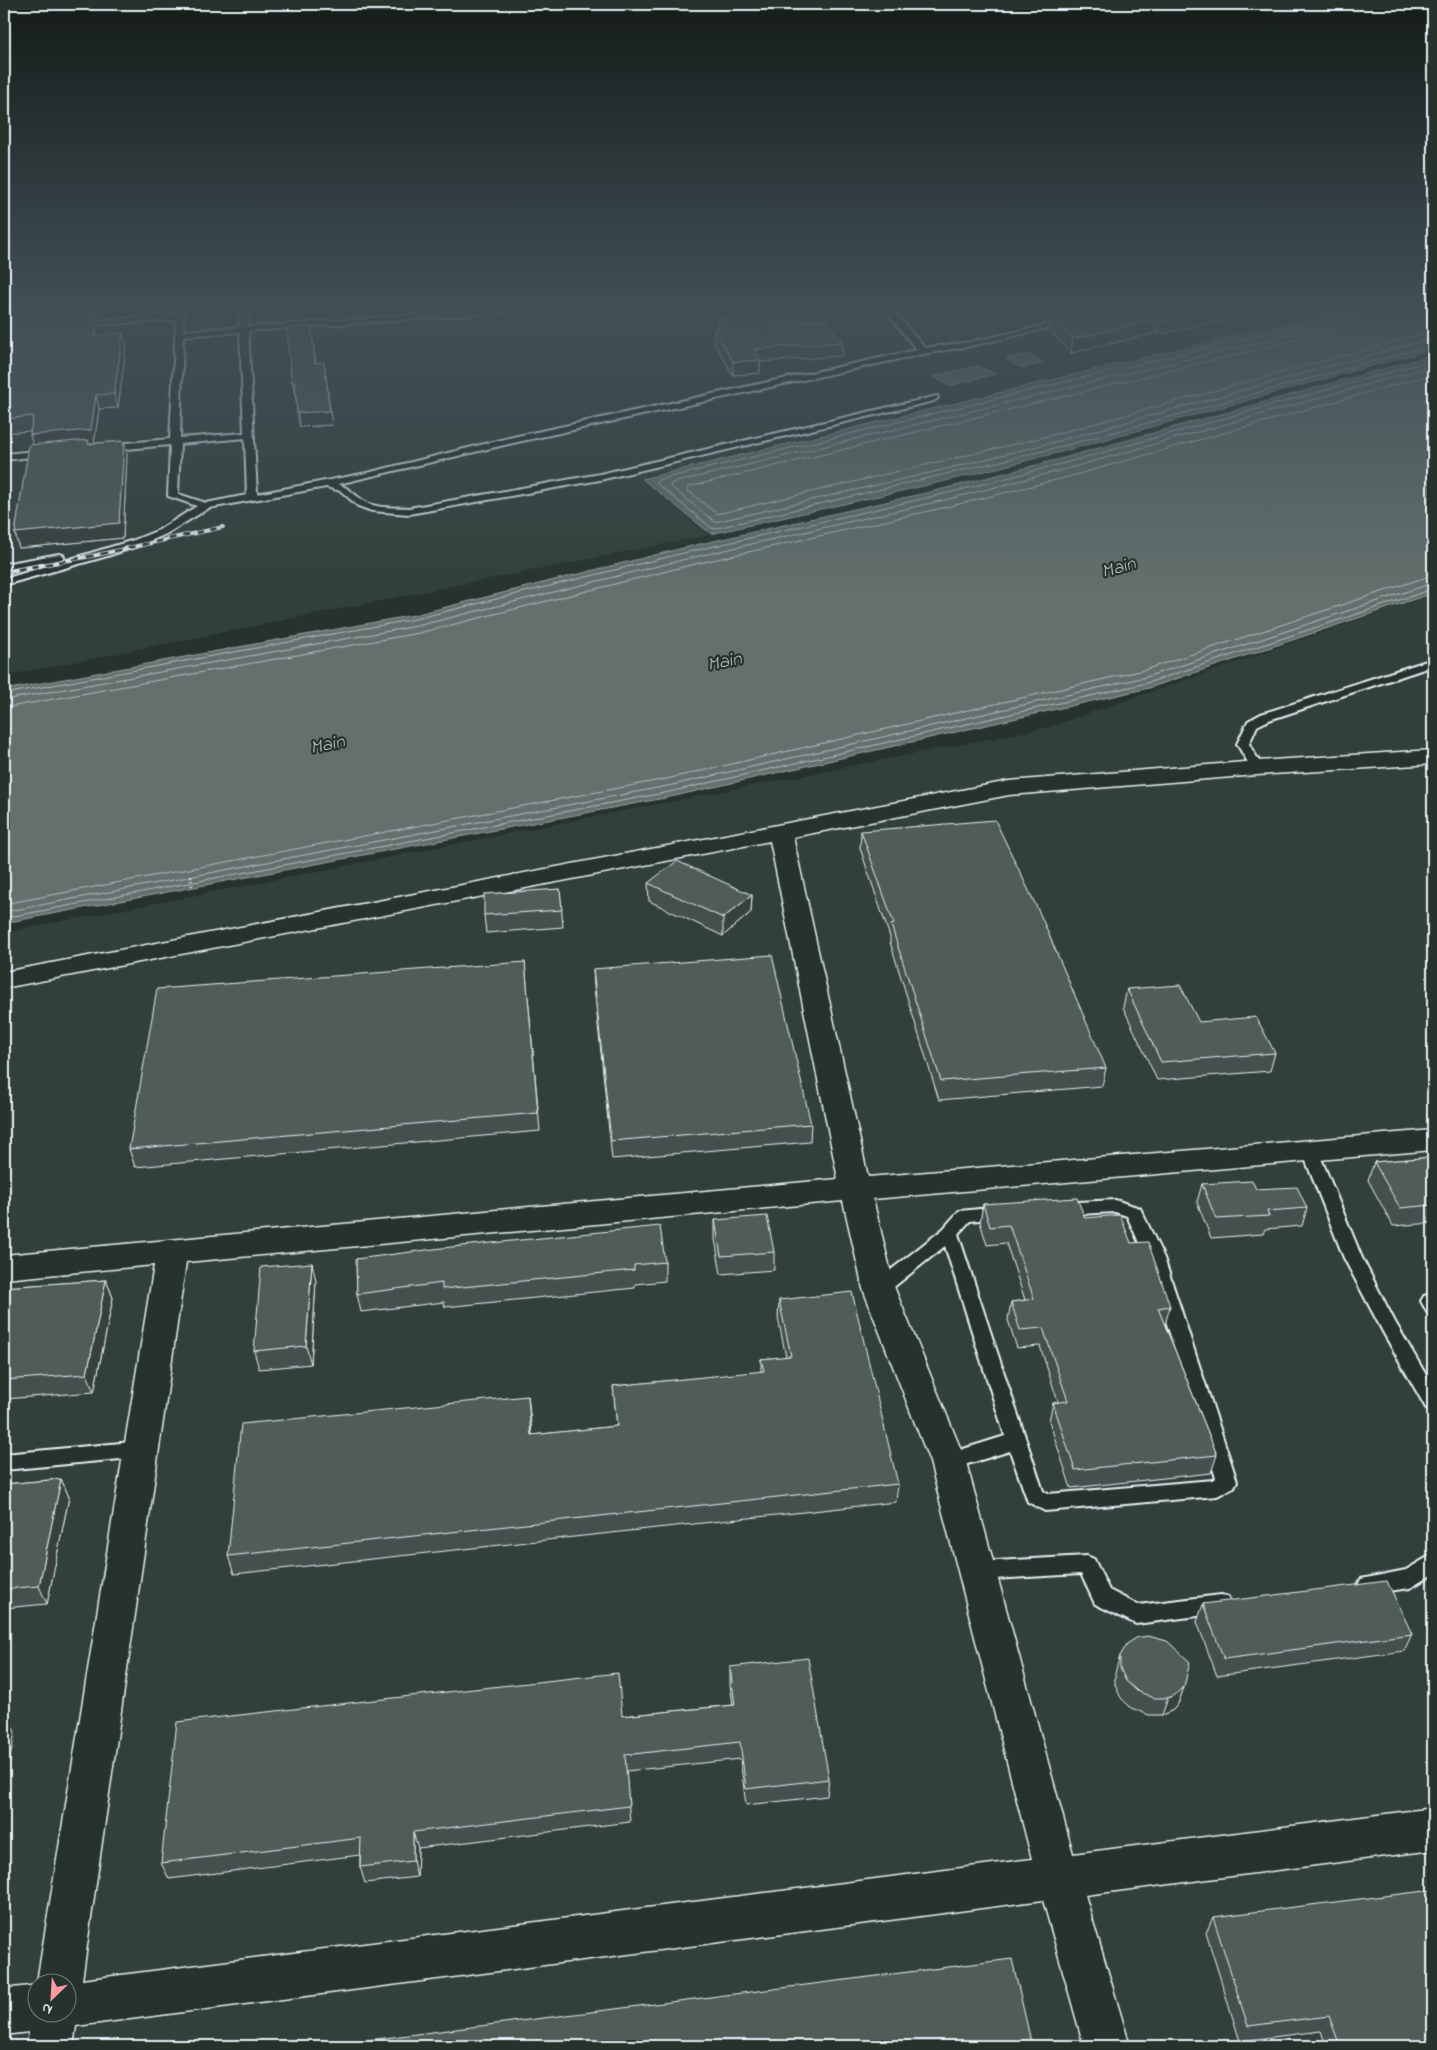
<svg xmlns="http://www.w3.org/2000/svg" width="1437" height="2050" viewBox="0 0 1437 2050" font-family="'Indie Flower',sans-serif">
<rect width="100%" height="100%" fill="#26332d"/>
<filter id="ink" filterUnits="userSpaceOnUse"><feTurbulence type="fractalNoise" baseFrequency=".02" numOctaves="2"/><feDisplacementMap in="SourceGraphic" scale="10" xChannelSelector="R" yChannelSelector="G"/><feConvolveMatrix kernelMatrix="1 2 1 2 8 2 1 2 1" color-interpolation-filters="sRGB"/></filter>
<g filter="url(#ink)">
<path fill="#333f3a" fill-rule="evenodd" d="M4,308H1345L640,479L709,535L4,676Z
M1433,594V2046H4V933L1049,727ZM38,1982H68V2012H38Z"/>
<path fill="#636f6d" stroke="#98a3a5" d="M1349,308H1433V349L1057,453L941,482L711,534L642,479Z
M1028,354L1043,363L1021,368L1006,359Z
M1433,355V593L1149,688L670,797L4,923V690L414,615L687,547L947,488L1063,458Z
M978,366L995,374L949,386L933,376Z"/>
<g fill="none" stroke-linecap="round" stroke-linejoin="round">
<path stroke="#b3bdc0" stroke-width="1" d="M1347,308L1343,314L1318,321L658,480L656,483L713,529L1056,448L1433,345
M1353,308L1349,317L1335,324L672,483L670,486L715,522L938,471L1054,442L1433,338
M1360,308L1356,321L1346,328L688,487L687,490L717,514L1053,435L1433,331
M4,694L415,619L688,552L948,493L1065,463L1433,360
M4,700L417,626L690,558L949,499L1066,469L1433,366
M4,708L419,633L691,565L951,506L1068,477L1433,374
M4,904L666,779L1144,670L1433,575
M4,912L668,786L1146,677L1433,583
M4,918L669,792L1147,683L1433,589"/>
<defs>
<path id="service" d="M176,308H184L183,331L240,327L239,308H247L248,327L512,308H542L538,310L248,331L257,494L367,473L513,437L917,350L883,308H891L925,348L970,342L1070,320L1074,322L970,346L923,354L513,443L338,484C350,488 355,496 365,502C377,509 395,507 409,508L600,474L937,396L938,398L934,401L600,480L409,514L372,511L358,506L341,491L326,487L209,508L166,534L141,545L104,557L4,585V579L134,540L159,530L197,506L168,496L170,445L105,451L100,448L105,445L170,439L176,320L75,326L71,324L75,322L176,315ZM240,332L244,433L180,438L183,336ZM245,438L247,495L206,503L178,494L180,444Z
M47,450L50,451V455L4,460V454Z
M59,554L63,555L64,557L63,559L4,570V564Z
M1433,659V666L1269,720L1257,726L1249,744L1263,768L1261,771H1253L1237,744L1248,721L1261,714Z
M1310,1145L1316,1147L1318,1151L1362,1258L1395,1322L1433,1387V1411L1426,1408L1383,1332L1344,1258L1302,1151L1304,1147Z
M1115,1200L1140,1208L1164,1258L1237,1481L1234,1487L1217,1496L1045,1511L1028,1502L1010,1451L948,1470L941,1468L938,1462L941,1456L1005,1436L945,1246L885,1294L879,1296L873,1294L870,1289L873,1284L943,1229L959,1211L1001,1207L1007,1209L1009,1213L1007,1217L970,1221L958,1234L1043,1491L1048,1494L1213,1480L1216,1478L1146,1258L1127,1216L1115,1212L1061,1215L1055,1213L1053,1209L1055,1205L1061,1203Z
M1433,1293V1314L1427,1312L1421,1301L1424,1296Z
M142,1441L149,1443L152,1449L149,1455L142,1457L4,1470V1454Z
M1433,1554V1574L1410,1588L1368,1594L1361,1591L1358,1585L1361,1579L1406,1570Z
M1087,1556L1094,1559L1109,1590L1138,1605L1221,1595L1228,1597L1231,1604L1228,1611L1221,1613L1136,1624L1095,1604L1081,1574L976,1580L969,1577L966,1571L969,1565L976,1562Z"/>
<path id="minor" d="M1433,750V764L1257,775L1009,795L793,837L868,1177L1433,1130V1150L873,1199L895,1289L966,1462L1073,1854L1433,1808V1850L1085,1895L1130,2046H1084L1043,1900L76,2026L73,2046H27L29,2032L4,2035V1989L38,1985V2012H68V1982H38V1984L37,1982L154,1265L4,1279V1255L838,1179L770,841L4,988V972L1009,781L1257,761ZM843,1201L863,1289L930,1462L1032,1859L82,1980L186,1262Z"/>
</defs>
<use href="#service" stroke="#e8f1f8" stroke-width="4"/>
<use href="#minor" stroke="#e8f1f8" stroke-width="3"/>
<path stroke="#e8f1f8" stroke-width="3" stroke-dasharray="1 4" stroke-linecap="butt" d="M191,875L192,888"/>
<use href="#service" fill="#26332d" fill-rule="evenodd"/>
<use href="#minor" fill="#26332d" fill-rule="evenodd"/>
<defs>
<path id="rail" d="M4,572L92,556L223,527"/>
</defs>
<use href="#rail" stroke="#e8f1f8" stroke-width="4"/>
<use href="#rail" stroke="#26332d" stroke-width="2.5" stroke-dasharray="7" stroke-linecap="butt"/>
</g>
<path fill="#454f4d" stroke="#e8f1f8" d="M4,308H99L97,319H95L96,327V335L126,346L118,408L99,409L94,443L124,441L127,455L123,538L19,548L15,533L33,445L30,435L31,431L4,433Z
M1029,308H1282L1159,334L1155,333L1071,353L1050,330L1051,323L1045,324Z
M716,319L771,324L842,342V356L760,362V373L733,375L714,342V329H717Z
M311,326L316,363L332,425L300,427L296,396H295L290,368Z
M861,831L1106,1068L1102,1086L939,1100L890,942V937L860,848Z
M648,883L752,895L751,912L723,936L649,901Z
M560,889L563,927L486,933L484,915Z
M525,962L540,1131L135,1167L129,1149Z
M593,969L811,1124L810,1142L612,1159L594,986Z
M1127,989L1199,1022L1275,1053L1270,1071L1157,1080L1123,1007Z
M1433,1157V1223L1393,1226L1368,1180L1374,1162Z
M1202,1184L1256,1189L1307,1208L1302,1226L1265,1229L1263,1234L1211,1238L1197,1202Z
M983,1204L1085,1218L1131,1243L1170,1306L1165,1325L1217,1455L1211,1473L1071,1488L1049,1421L1053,1403L1058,1402L1040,1346L1017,1348L1008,1320L1011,1302L1025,1300L1006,1243L987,1245L980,1222Z
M715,1220L774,1252V1270L721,1274L715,1239Z
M356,1259L665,1262V1281L635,1284V1288L445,1307L444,1302L361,1312L357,1294Z
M106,1280L113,1298L94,1392L4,1399V1287Z
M316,1281L311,1364L259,1369L254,1351Z
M779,1300L898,1484L896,1502L234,1574L228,1556L530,1414L532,1435L617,1426L613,1386L761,1372V1359L786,1357L778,1318Z
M61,1479L69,1497L47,1604L4,1608V1484Z
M1203,1604L1412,1634L1404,1651L1217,1676L1197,1622Z
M1120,1656L1184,1687L1178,1704L1173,1710L1162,1715H1149L1131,1708L1121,1698L1115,1685V1673Z
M730,1667L829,1779L827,1796L746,1805L740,1759L626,1771L630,1822L418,1848L417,1877L365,1883L360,1867V1855L169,1879L161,1863L622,1716L733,1705L730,1684Z
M1213,1917L1433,2046H1326L1321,2031L1240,2041L1206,1933Z"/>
<path fill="#38403e" stroke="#e8f1f8" d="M76,308H99L97,319H95L96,327L94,349L4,326V313Z
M1063,308H1122L1052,317L1051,323L1045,324L1046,311Z
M1224,308H1282L1159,334L1161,321Z
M1157,319L1155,333L1071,353L1073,339Z
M123,333L126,346L118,408L114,394Z
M760,360V373L733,375V362Z
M324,362L332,425L300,427L297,413Z
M96,395L99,409L94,444L34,449L30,435Z
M124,441L127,455L123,538L19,548L15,533Z
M752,895L751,912L723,936V918Z
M312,1263L316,1281L311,1364L306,1346Z
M106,1280L113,1298L94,1392L87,1374Z
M528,1396L530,1414L533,1453L531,1435Z
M61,1479L69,1497L47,1604L39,1586Z
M1184,1687L1178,1704L1173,1710L1162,1715L1168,1698Z
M6,1715L15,1732L4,1791V1725Z
M413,1832L418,1848L417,1877L413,1861Z"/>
<path fill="#505c59" stroke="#e8f1f8" d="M4,308H76L4,313Z
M1043,308H1063L1046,311Z
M1096,308H1224L1161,321L1157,319L1073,339L1052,317Z
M93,314L91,336L123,333L114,394L96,395L91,430L30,435L33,416L4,419V321Z
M767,316L771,324L825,320L842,342L754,349L760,360L733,362L714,329L722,328L716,319Z
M311,326L315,363L324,362L330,411L297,413L295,382H292L290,368L287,328Z
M89,440L88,444L124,441L119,523L15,533L29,445Z
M995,820L1040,914L1106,1068L941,1081L891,925L894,924L861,831Z
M677,861L752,895L723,918L648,883Z
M560,889L562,910L484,915V894Z
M772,955L811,1124L611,1141L593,969Z
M525,962L538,1113L129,1149L157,989Z
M1180,985L1199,1022L1256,1017L1275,1053L1161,1062L1127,989Z
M1433,1157V1205L1400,1208L1374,1162Z
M1252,1181L1256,1189L1297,1187L1307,1208L1267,1211L1269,1216L1216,1219L1202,1184Z
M1077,1198L1085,1218L1120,1215L1131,1243L1148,1242L1170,1306L1158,1308L1217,1455L1075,1470L1053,1403L1068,1401L1043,1328L1020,1330L1011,1302L1034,1299L1009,1225L990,1227L983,1204Z
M767,1216L774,1252L721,1256L715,1220Z
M660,1226L665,1262L634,1265V1270L442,1289V1283L357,1294L356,1259L442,1248Z
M312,1263L306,1346L254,1351L261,1267Z
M106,1280L87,1374L4,1380V1287Z
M852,1292L898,1484L228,1556L241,1424L528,1396L531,1435L617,1426L613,1386L764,1371L761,1359L791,1356L779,1300Z
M61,1479L39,1586L4,1589V1484Z
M1387,1581L1412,1634L1224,1659L1203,1604Z
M1148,1636L1167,1641L1190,1662L1184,1687L1178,1693L1168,1698H1154L1137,1691L1126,1681L1120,1668V1656L1127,1644L1136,1638Z
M808,1658L829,1779L746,1789L740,1742L625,1755L629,1806L413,1832V1861L360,1867L361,1838L161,1863L177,1722L618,1673L622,1716L735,1705L730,1667Z
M4,1715H6L4,1725Z
M1433,1890V2046H1340L1329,2016L1248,2026L1213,1917Z
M1012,1959L1032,2046H321Z"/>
</g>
<linearGradient id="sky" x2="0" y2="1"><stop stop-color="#151c19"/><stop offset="0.52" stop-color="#415057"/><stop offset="1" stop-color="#415057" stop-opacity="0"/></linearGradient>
<rect width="1437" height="594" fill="url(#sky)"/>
<g text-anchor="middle" stroke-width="4.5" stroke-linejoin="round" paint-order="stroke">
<g font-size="19" font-style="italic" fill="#b3bdc0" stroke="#26332d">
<text transform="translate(1118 566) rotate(-16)" y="7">Main</text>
<text transform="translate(724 660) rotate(-12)" y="7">Main</text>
<text transform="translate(327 743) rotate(-12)" y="7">Main</text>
</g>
</g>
<rect width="1437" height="2050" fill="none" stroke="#26332d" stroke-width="20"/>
<rect x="10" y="10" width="1417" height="2030" fill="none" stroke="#e8f1f8" stroke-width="2" filter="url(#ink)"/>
<g transform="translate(52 1998) rotate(205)"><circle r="24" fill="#26332d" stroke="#747f7e"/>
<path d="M0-4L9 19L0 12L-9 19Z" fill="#ff9aa2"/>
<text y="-8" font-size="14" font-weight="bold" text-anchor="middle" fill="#e8f1f8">N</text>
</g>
</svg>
